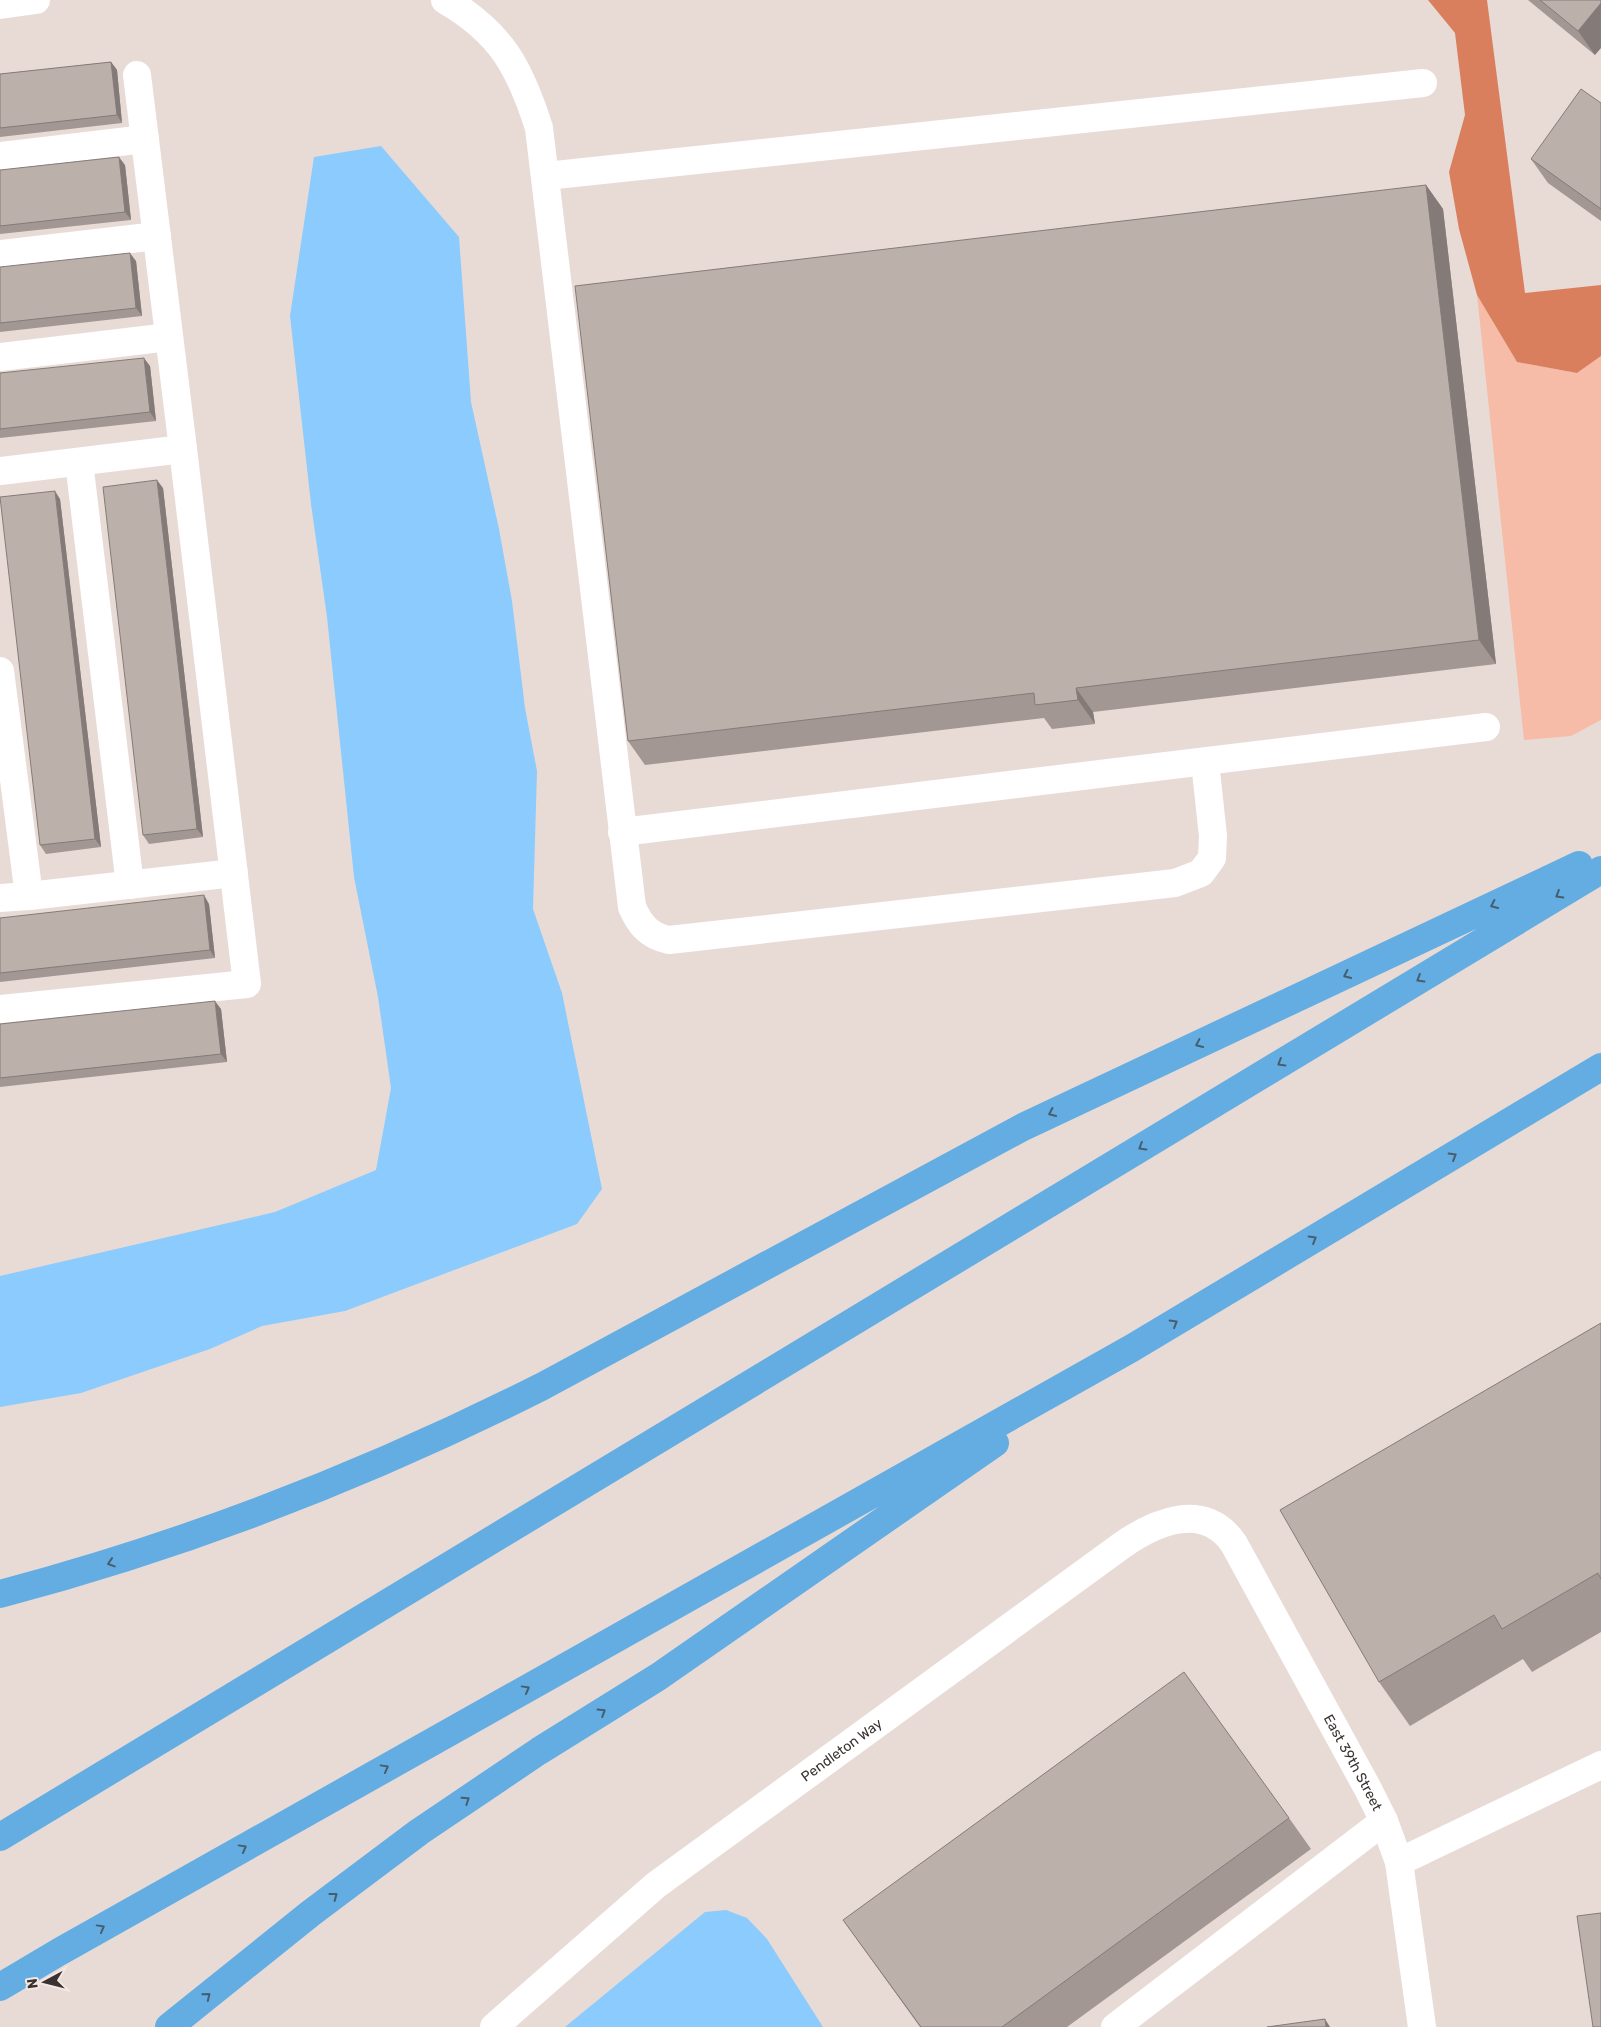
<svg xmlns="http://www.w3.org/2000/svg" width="1601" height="2027" viewBox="0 0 1601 2027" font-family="Rubik,sans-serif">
<rect width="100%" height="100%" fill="#e8dbd6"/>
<path fill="#f6bca7" d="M1477,295L1517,362L1577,373L1601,356V720L1571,736L1524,740Z"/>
<path fill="#d97f5e" d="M1428,0H1487L1525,293L1601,285V356L1577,373L1517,362L1477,295L1459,229L1449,172L1465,115L1455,33Z"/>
<path fill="#8bcbfd" d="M381,146L459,237L471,402L499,529L512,601L525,708L537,771L533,909L562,993L602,1189L577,1224L345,1311L262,1326L210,1349L81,1393L0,1407V1276L275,1212L376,1170L391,1088L378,997L354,877L327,617L311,504L290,316L314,157Z
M726,1910L747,1918L767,1939L823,2027H565L705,1912Z"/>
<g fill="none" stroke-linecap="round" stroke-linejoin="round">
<g stroke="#fff" stroke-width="28">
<path d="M445,0C501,32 520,68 539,128L632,907C640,925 649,936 669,940L1175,883L1201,873L1212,858L1213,836L1205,762"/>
<path d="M0,5L36,0"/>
<path d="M0,156L145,139"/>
<path d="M546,176L1423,83"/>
<path d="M0,254L157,236"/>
<path d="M0,357L169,337"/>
<path d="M79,462L130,885"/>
<path d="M0,471L183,449L137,75"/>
<path d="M0,671L29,896"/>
<path d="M622,832L1486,727"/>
<path d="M0,898L29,896L234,873"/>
<path d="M0,1009L247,984L183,449"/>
<path d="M1399,1862L1601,1765"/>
<path id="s1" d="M494,2027L656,1885L1121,1546C1155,1522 1205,1500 1234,1544L1368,1789L1384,1821L1399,1862L1422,2027"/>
<path d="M1115,2027L1384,1821"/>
</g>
<path stroke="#63ade3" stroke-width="28" d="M0,1594C189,1544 369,1474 543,1386L1023,1127L1579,865
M0,1837L1601,870
M0,1987L59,1952L1132,1348L1601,1067
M169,2027L311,1913L419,1832L539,1751L658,1677L995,1443"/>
</g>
<path fill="#a29793" d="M1528,0H1601L1595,55Z
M111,62L117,70L122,123L0,137V74Z
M1601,103V221L1548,183L1531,159Z
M125,165L131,220L0,234V170Z
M1426,185L1443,209L1496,664L1093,712L1095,724L1052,729L1044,718L645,765L628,741Z
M136,261L142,316L0,332V267Z
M150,366L156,421L0,438V373Z
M163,488L203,837L149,844L143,835Z
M60,499L101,847L46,854L40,845Z
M209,904L215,958L0,982V918Z
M221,1009L227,1062L0,1087V1024Z
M1601,1323V1632L1532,1672L1523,1659L1410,1726L1379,1682Z
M1289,1818L1311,1849L1067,2027H920L843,1920Z"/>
<path fill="#847b78" d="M1601,3V48L1595,55L1578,31Z
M111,62L117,70L122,123L117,115Z
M119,157L125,165L131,220L125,212Z
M1426,185L1443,209L1496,664L1479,640Z
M130,253L136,261L142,316L136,308Z
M144,358L150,366L156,421L150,412Z
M157,480L163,488L203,837L197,829Z
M55,491L60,499L101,847L95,839Z
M1076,688L1093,712L1095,724L1078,700Z
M204,895L209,904L215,958L210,950Z
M215,1001L221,1009L227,1062L221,1054Z
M1325,2019L1330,2027H1326Z"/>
<path fill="#bcb0ab" stroke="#847b78" d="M1540,0H1601V3L1578,31Z
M111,62L117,115L0,128V74Z
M1581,89L1601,103V209L1531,159Z
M119,157L125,212L0,226V170Z
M1426,185L1479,640L1076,688L1078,700L1035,705L1034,693L628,741L575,286Z
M130,253L136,308L0,323V267Z
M144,358L150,412L0,429V373Z
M157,480L197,829L143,835L103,487Z
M55,491L95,839L40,845L0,497Z
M204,895L210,950L0,973V918Z
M215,1001L221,1054L0,1078V1024Z
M1601,1323V1579L1598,1573L1502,1629L1494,1615L1379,1682L1280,1510Z
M1184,1672L1289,1818L1002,2027H921L843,1920Z
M1601,1913V2027H1593L1577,1916Z
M1325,2019L1326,2027H1267Z"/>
<defs><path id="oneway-chevron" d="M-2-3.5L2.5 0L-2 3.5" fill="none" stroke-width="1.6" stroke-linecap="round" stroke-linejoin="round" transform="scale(1.25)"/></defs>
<g stroke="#475e6f">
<use href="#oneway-chevron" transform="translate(1559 895) rotate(149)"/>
<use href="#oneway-chevron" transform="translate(1494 905) rotate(155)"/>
<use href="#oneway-chevron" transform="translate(1347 975) rotate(155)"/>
<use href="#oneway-chevron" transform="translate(1420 979) rotate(149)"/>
<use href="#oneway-chevron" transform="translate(1199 1044) rotate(155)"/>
<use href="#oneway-chevron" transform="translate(1281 1063) rotate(149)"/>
<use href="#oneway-chevron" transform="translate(1052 1113) rotate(155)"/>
<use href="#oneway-chevron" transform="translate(1142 1147) rotate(149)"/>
<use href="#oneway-chevron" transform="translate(1453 1156) rotate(-31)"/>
<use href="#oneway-chevron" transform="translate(1313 1239) rotate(-31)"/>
<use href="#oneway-chevron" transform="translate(1174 1323) rotate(-31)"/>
<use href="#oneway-chevron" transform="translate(111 1563) rotate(162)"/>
<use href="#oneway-chevron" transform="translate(526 1689) rotate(-29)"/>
<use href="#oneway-chevron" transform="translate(602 1712) rotate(-32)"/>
<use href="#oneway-chevron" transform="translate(385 1768) rotate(-29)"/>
<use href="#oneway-chevron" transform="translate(466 1800) rotate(-34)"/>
<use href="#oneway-chevron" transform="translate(243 1848) rotate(-29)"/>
<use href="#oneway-chevron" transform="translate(334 1896) rotate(-37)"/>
<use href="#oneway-chevron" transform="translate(101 1928) rotate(-29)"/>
<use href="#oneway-chevron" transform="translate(207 1996) rotate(-39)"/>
</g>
<g text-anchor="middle" stroke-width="4.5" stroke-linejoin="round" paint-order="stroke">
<g font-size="14" fill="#383331" stroke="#f5e8e3">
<text dy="5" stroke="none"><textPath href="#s1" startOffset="445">Pendleton Way</textPath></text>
<text dy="5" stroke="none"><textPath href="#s1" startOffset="1168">East 39th Street</textPath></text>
</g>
</g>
<g transform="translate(45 1982) rotate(263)" stroke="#f5e8e3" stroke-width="4" paint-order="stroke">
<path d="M0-4L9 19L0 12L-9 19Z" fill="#383331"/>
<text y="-8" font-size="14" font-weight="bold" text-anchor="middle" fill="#383331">N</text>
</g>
</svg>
